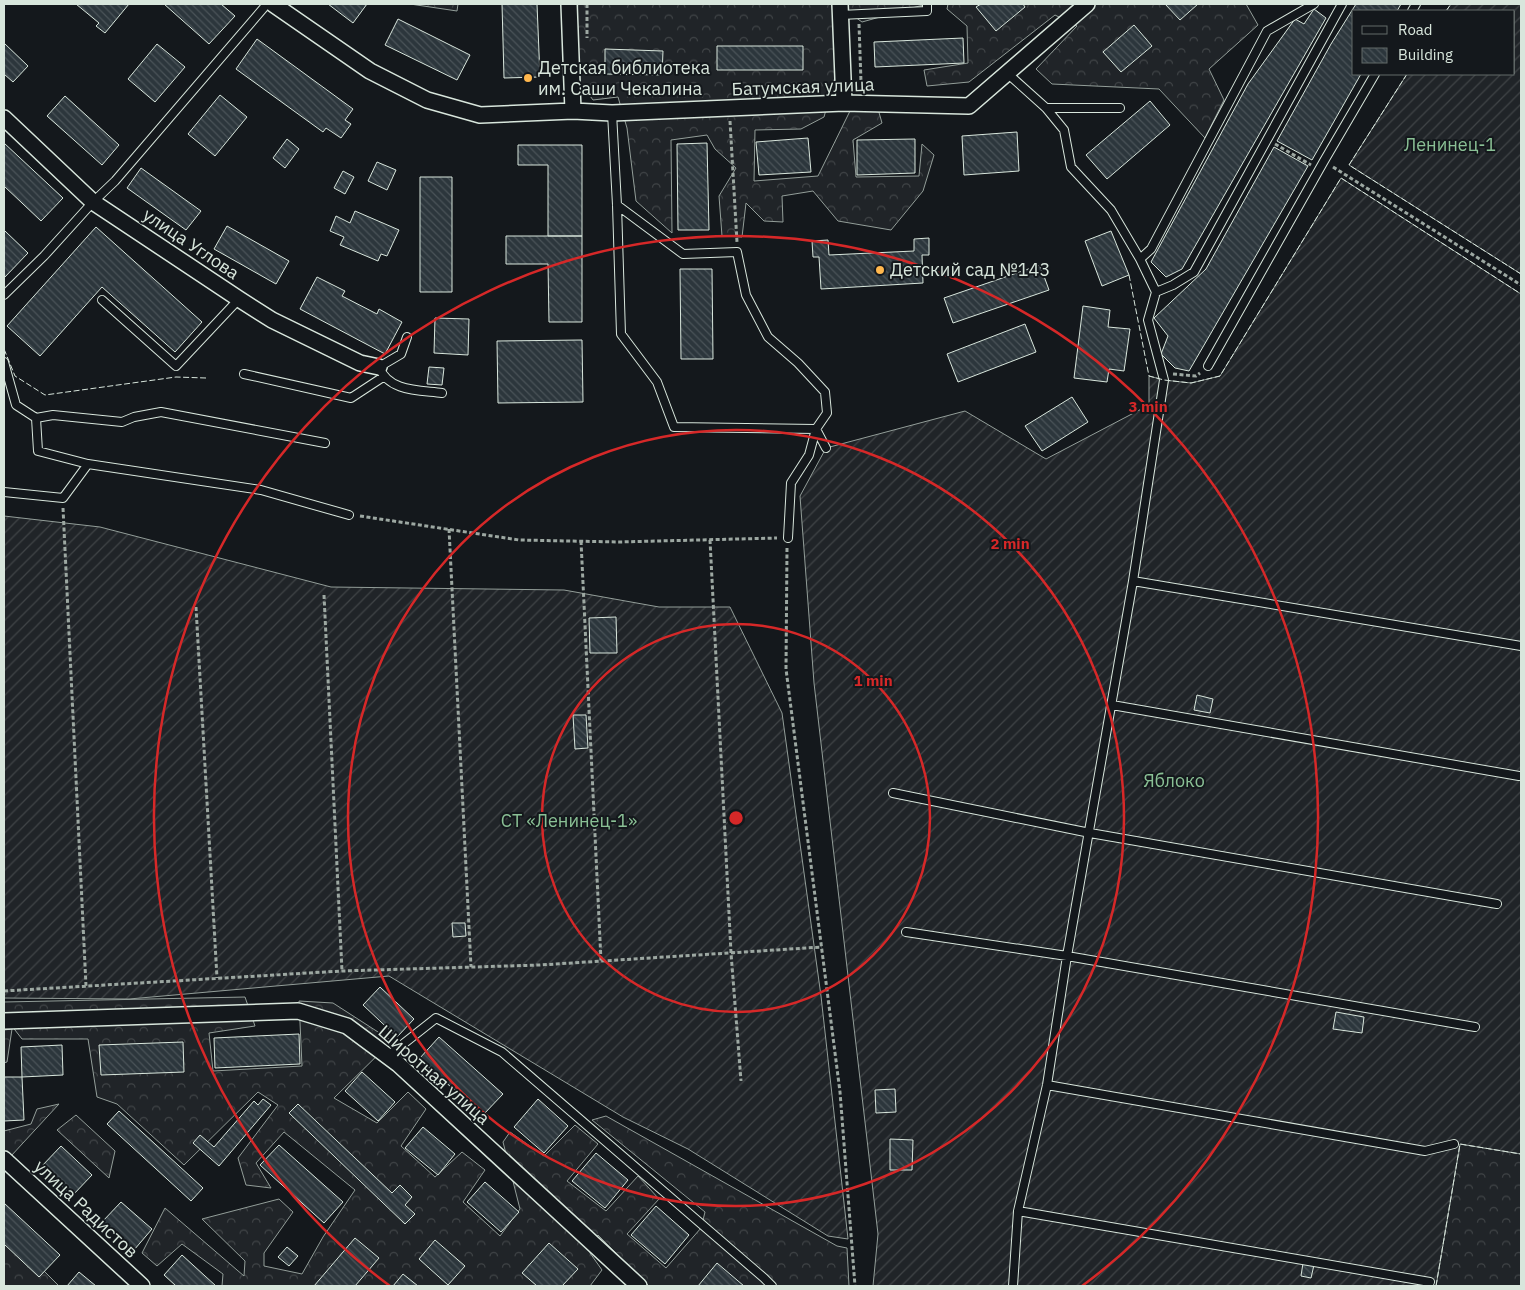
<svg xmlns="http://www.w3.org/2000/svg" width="1525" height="1290" viewBox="0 0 1525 1290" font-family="'IBM Plex Sans',sans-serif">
<defs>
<pattern id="forest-crowns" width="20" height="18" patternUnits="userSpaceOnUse" patternTransform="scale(1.25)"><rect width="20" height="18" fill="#202428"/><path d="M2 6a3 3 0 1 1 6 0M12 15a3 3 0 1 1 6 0" fill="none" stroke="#404447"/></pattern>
<pattern id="garden-furrows" width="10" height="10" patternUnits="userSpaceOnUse" patternTransform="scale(1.25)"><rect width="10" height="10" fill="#202428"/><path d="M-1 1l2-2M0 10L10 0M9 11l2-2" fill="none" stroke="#404447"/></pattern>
<pattern id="building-back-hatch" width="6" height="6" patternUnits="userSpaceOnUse" patternTransform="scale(1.25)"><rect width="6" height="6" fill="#2c363c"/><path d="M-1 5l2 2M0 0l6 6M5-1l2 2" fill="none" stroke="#4a5358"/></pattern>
</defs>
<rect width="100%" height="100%" fill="#14181c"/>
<path fill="url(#forest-crowns)" stroke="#939e99" d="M410,4H458L457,11Z
M576,4H836L837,70L824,117L801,129L755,130L754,181L818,176L850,111L878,109L882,123L853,140L856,177L919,176L922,144L934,155L923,191L891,230L838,221L813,191L782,196L783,222L764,221L746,203L742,237L722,236L719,196L736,168L715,149L707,135L671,140L672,233L636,201L627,128L618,97L593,100L579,81Z
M837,4H922L923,5L862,22Z
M948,4H1246L1258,25L1209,69L1224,100L1205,138L1159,89L1052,84L1036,69L1077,26L1055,15L969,82L927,86L924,70L968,63L967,26L947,9Z
M245,997L255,1026L209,1033L213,1071L302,1066L299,1001L333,1003L392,1041L334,1098L377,1123L408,1092L426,1109L401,1146L435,1177L462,1152L485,1170L463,1202L500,1236L520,1209L503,1142L510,1132L544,1156L575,1125L598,1144L567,1181L606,1211L638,1176L659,1199L627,1234L666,1268L701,1228L705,1212L592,1120L606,1116L837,1246L847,1248L849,1286H649L598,1235L590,1253L602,1270L590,1286H222L223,1274L182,1244L157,1266L142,1253L165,1208L244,1276L245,1261L202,1219L279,1199L293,1212L264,1253V1266L302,1274L323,1237L355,1190L284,1132L256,1163L271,1188L246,1185L238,1158L278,1105L258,1092L184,1165L117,1104L97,1097L88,1039H22L4,1016V1002Z
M12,1029L7,1062L4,1063V1030Z
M59,1104L11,1156L4,1150V1131L31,1124L37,1109Z
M76,1115L115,1151L109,1178L57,1130Z
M1460,1144L1521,1154V1286H1436Z
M4,1231L59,1286H4Z"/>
<path fill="url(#garden-furrows)" stroke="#939e99" d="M1451,4H1521V274L1349,165L1407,74H1514V11H1446Z
M1341,178L1521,294V1154L1460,1144L1436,1286H873L878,1234L814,683L800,496L826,448L965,411L1046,459L1149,405V376L1164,380L1191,383L1220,376Z
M4,516L100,527L331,587L564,590L659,607H730L782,713L821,996L848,1239L828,1236L688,1149L623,1117L389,976L129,999L4,998Z"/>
<path fill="url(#building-back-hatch)" stroke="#d8e6dc" d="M76,4H129L105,33L96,26L99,23Z
M164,4H221L235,16L209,44Z
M328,4H367L353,23Z
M502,4H537L540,77L504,78Z
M981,4H1023L1025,7L996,31L976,7Z
M1165,4H1198L1180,20Z
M1356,4H1401L1397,11H1354V74H1361L1312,160L1277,141L1331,44Z
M1314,9L1326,18L1182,269L1166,277L1151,262L1248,84L1295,19L1304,24Z
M398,19L470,55L457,80L385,45Z
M1134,25L1152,46L1121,72L1103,52Z
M963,38L964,63L875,67L874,42Z
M257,39L353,109L345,120L351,124L341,138L326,128L323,132L236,69Z
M4,43L28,66L13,82L4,74Z
M157,44L185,67L155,102L128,79Z
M717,46H803V70H717Z
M605,49L663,51L662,75L605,74Z
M220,95L247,117L215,156L188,134Z
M65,96L119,145L102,165L47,116Z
M1150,101L1170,125L1107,179L1086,155Z
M1017,132L1019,171L964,175L962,136Z
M808,138L811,172L759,175L756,142Z
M287,139L299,149L285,168L273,158Z
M915,139V173L857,175V140Z
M4,143L63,198L41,221L4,186Z
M707,143L709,230H678L677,144Z
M518,145H582V236H548V165H518Z
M1274,147L1308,166L1189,371L1175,368L1161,354L1168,336L1154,318L1206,269Z
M377,162L396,170L387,190L368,181Z
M141,168L201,211L186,230L127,188Z
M343,171L354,177L345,194L334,188Z
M420,177H452V292H420Z
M355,211L399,230L387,256L381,254L378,261L340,245L344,237L330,231L336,216L350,223Z
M227,226L289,261L276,284L214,249Z
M96,227L202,322L175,352L102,287L40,356L7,326Z
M5,231L28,253L4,278V233Z
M1111,231L1129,275L1102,286L1085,241Z
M506,236H582V322H549L548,264H506Z
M929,238V255H922L923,283L821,289L819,257H813L812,241L828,240L829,255L914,251V239Z
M1040,265L1049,290L953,323L944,298Z
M680,269H712L713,359H681Z
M317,277L345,291L342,296L377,314L379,309L402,322L385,354L300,309Z
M1083,306L1110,310L1108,327L1130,329L1124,371L1109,369L1107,382L1074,378Z
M435,318L469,319L468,355L434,353Z
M1025,324L1036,352L958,382L947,354Z
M582,340L583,402L498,403L497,341Z
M429,367L444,368L442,385L427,384Z
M1072,397L1088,422L1042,451L1025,426Z
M616,617L617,653H590L589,618Z
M1197,695L1213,699L1210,713L1194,710Z
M573,715H586L588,748L575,749Z
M452,923H465L466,936L453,937Z
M380,987L414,1019L397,1037L363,1005Z
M1336,1012L1364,1017L1362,1033L1333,1029Z
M299,1034L300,1064L215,1068L214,1038Z
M439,1037L503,1094L483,1115L419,1059Z
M183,1042L184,1072L101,1075L99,1045Z
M62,1045L63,1075L22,1077L21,1047Z
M362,1072L395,1102L378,1121L345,1091Z
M4,1077H22L24,1120L4,1121Z
M895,1089L896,1112L876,1113L875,1090Z
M263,1099L271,1105L219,1166L193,1143L200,1135L214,1147L254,1101L258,1105Z
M538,1099L568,1126L544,1153L514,1127Z
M298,1104L392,1193L400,1185L412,1197L405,1205L415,1214L405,1224L289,1113Z
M119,1111L203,1188L191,1201L107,1124Z
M423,1127L455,1154L438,1175L405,1148Z
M890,1139L913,1140L912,1170H890Z
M279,1145L343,1202L324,1223L260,1165Z
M61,1146L92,1175L72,1196L41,1167Z
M596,1153L628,1180L605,1208L572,1181Z
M485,1182L519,1212L501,1232L467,1202Z
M121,1202L152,1229L134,1250L102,1222Z
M4,1203L60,1255L39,1277L4,1244Z
M656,1206L689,1235L665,1264L631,1235Z
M355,1238L379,1258L355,1286H314Z
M435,1240L465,1266L448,1285L419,1259Z
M549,1243L578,1269L562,1286H537L522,1273Z
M287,1247L298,1256L289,1266L278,1257Z
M182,1255L216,1286H176L164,1275Z
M717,1263L744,1286H698Z
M1303,1263L1314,1265L1311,1278L1301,1276Z
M79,1272L96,1286H67Z
M403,1274L418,1286H393Z"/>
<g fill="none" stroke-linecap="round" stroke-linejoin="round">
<defs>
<path id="lane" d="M1412,11L1416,4
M840,15L927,11V4
M1007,73L1046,108L1064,130L1071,167L1111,210L1140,259L1156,292L1148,320L1164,380L1133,581L1067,956L1047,1085L1018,1211L1013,1286
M1046,108H1120
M612,113L617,205L621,334L657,382L674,427L816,429
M617,205L683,254L737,252L746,295L768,337L798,363L825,392L827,413L816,429L809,455L791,483L788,538
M1140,259L1151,249L1267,31L1314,4
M1156,292L1173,285L1194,272L1342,4
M4,295L44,256L93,202L115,181L267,4
M102,300L176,366L239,299
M407,337L401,354L379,367C389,392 419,390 442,393
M4,362L16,405L36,418L38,451L88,464
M1208,366L1324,161L1375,74
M244,374L351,398L383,377
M36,418L53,415L122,422L134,417L161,412L325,443
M816,429L826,448
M4,492L63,498L88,464L261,490L349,515
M1133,581L1521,646
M1112,705L1519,776
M893,793L1090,833L1497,904
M906,932L1067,956L1475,1027
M388,1056L436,1018L502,1052L764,1278L772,1286
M1047,1085L1425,1151L1454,1144
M1018,1211L1430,1282"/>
<path id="street" d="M273,4L370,71L427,100L480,115L573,111L612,113L844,103L969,106L1087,4
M569,4L573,111
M840,4L844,103
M4,118L93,202L239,299L272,320L360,363L379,367
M4,1021L298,1011L347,1026L398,1064L639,1286
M4,1159L142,1286"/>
</defs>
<use href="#lane" stroke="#d8e6dc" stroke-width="10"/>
<use href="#street" stroke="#d8e6dc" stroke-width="18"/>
<path stroke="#9da8a2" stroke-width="3" stroke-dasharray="4 2.5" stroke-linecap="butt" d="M587,4V38
M859,24L861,82
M730,121L737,242
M1275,144L1311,165
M1333,167L1521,285
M1173,374L1196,376L1200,373
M63,508L86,986
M360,516L519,540L619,542L777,538
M449,529L471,967
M710,540L731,953L741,1081
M581,541L601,961
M787,548L786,669L840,1092L855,1286
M324,595L342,971
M196,607L217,978
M4,991L342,971L540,965L822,947"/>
<use href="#lane" stroke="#14181c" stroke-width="8"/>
<use href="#street" stroke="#14181c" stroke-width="15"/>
<path stroke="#d8e6dc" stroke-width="1" stroke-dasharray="6 2.5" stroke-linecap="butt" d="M1446,11L1451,4
M1407,74L1349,165L1521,274
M1129,275L1149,376L1164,380L1191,383L1220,376L1341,178L1521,294
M4,349L15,376L45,395L176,377L206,378
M1436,1286L1460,1144L1521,1154"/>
</g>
<g fill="none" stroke="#d62828" stroke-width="2.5">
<circle cx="736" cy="818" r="194"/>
<circle cx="736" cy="818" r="388"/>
<path d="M390 1286A582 582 0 1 1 1082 1286"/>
</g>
<g fill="#ffb74d" stroke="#14181c" stroke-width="2">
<circle cx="528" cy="78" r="5"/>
<circle cx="880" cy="270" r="5"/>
</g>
<g text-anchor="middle" stroke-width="4" stroke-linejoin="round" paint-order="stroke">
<g font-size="18" fill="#d8e6dc" stroke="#14181c" text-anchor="start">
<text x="538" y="74">Детская библиотека<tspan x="538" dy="21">им. Саши Чекалина</tspan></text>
<text x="890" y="276">Детский сад №143</text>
</g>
<g font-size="18" fill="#d8e6dc" stroke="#14181c">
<text transform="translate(803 87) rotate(-2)" y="6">Батумская улица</text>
<text transform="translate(191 244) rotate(34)" y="6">улица Углова</text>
<text transform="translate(434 1075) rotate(41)" y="6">Широтная улица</text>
<text transform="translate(86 1209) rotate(43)" y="6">улица Радистов</text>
</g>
<g font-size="18" fill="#8ac095" stroke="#14181c">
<text x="1450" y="151">Ленинец-1</text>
<text x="1174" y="787">Яблоко</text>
<text x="569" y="827">СТ «Ленинец-1»</text>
</g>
</g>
<circle cx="736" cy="818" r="8" fill="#d62828" stroke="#14181c" stroke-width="2.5"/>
<g font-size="15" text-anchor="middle" font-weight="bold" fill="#d62828" stroke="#14181c" stroke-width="4" stroke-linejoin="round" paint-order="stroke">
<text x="1148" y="412">3 min</text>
<text x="1010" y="549">2 min</text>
<text x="873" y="686">1 min</text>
</g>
<rect width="1525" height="1290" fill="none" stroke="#d8e6dc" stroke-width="10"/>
<rect x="1352" y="10" width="162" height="65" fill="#14181c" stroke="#626a69"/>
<rect x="1362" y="26" width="25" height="8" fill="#14181c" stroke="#626a69"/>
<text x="1398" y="35" font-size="15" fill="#d8e6dc">Road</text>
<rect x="1362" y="48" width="25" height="15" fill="url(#building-back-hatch)" stroke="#626a69"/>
<text x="1398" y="60" font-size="15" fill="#d8e6dc">Building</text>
</svg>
